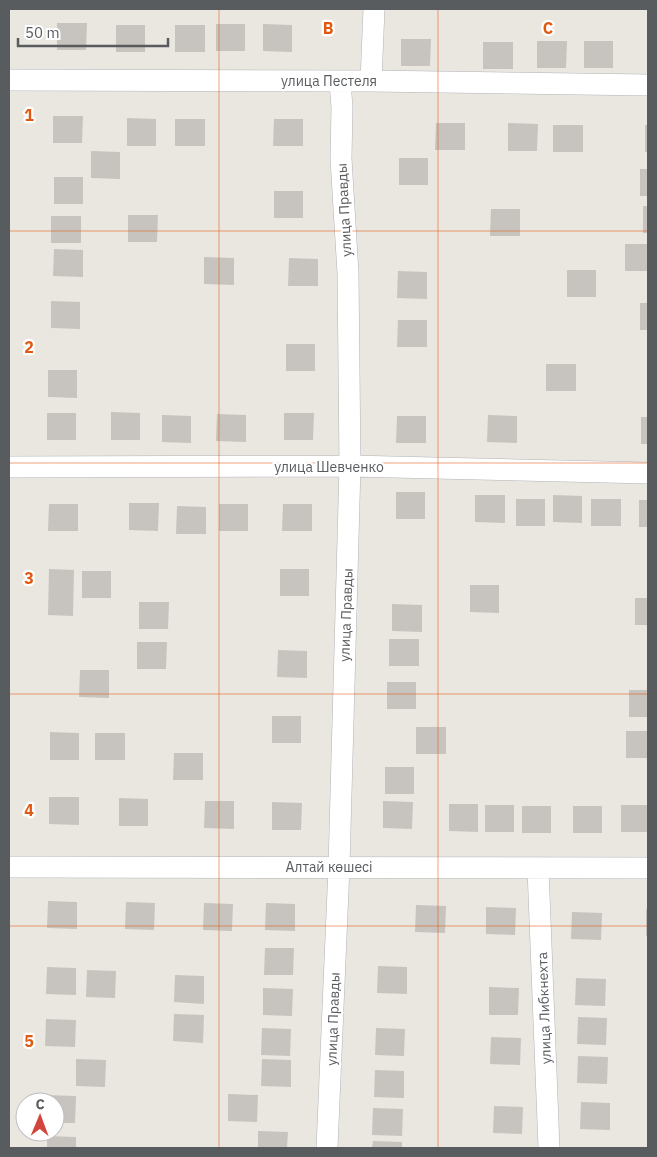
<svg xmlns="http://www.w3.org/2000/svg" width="657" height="1157" viewBox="0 0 657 1157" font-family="'IBM Plex Sans',sans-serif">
<rect width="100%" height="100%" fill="#eae7e0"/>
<path fill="#c7c4bf" d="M57,23H87L86,50H57Z
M216,24H245V51H216Z
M263,24L292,25V52L263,51Z
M116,25H145V52H116Z
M175,25H205V52H175Z
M401,39H431L430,66H401Z
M537,41H567L566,68H537Z
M584,41H613V68H584Z
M483,42H513V69H483Z
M53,116H83L82,143H53Z
M127,118L156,119V146H127Z
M175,119H205V146H175Z
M274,119H303V146H273Z
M436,123H465V150H435Z
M508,123L538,124L537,151H508Z
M553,125H583V152H553Z
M645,125H648V152H645Z
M91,151L120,152V179L91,178Z
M399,158H428V185H399Z
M640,169H648V196H640Z
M54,177H83V204H54Z
M274,191H303V218H274Z
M643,206H648V233H643Z
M491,209H520V236H490Z
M128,215H158L157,242H128Z
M51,216H81V243H51Z
M625,244H648V271H625Z
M54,249L83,250V277L53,276Z
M204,257L234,258V285L204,284Z
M289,258L318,259V286H288Z
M567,270H596V297H567Z
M398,271L427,272V299L397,298Z
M51,301L80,302V329L51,328Z
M640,303H648V330H640Z
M398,320H427V347H397Z
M286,344H315V371H286Z
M546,364H576V391H546Z
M48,370H77V398L48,397Z
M111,412L140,413V440H111Z
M47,413H76V440H47Z
M284,413H314L313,440H284Z
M217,414L246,415V442L216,441Z
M162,415L191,416V443L162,442Z
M488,415L517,416V443L487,442Z
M397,416H426V443H396Z
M641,417H648V444H641Z
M396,492H425V519H396Z
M475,495H505V523L475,522Z
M553,495L582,496V523L553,522Z
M516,499H545V526H516Z
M591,499H621V526H591Z
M639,500H648V527H639Z
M129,503H159L158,531L129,530Z
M49,504H78V531H48Z
M219,504H248V531H219Z
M283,504H312V531H282Z
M177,506L206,507V534H176Z
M49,569L74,570L73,616L48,615Z
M280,569H309V596H280Z
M82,571H111V598H82Z
M470,585H499V613L470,612Z
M635,598H648V625H635Z
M139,602H169L168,629H139Z
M392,604L422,605V632L392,631Z
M389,639H419V666H389Z
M137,642H167L166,669H137Z
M278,650L307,651V678L277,677Z
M80,670H109V698L79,697Z
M387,682H416V709H387Z
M629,690H648V717H629Z
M272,716H301V743H272Z
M416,727H446V754H416Z
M626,731H648V758H626Z
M50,732L79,733V760H50Z
M95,733H125V760H95Z
M174,753H203V780H173Z
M385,767H414V794H385Z
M49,797H79V825L49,824Z
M119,798L148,799V826H119Z
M205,801H234V829L204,828Z
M383,801L413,802L412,829L383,828Z
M272,802L302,803L301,830H272Z
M449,804H478V832L449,831Z
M485,805H514V832H485Z
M621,805H648V832H621Z
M522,806H551V833H522Z
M573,806H602V833H573Z
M48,901L77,902V929L47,928Z
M126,902L155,903L154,930L125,929Z
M204,903L233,904L232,931L203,930Z
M266,903L295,904V931L265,930Z
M416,905L446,906L445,933L415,932Z
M486,907L516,908L515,935L486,934Z
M646,909L648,910V937L646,936Z
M572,912L602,913L601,940L571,939Z
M265,948H294L293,975H264Z
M378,966L407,967V994L377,993Z
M47,967L76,968V995L46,994Z
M87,970L116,971L115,998L86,997Z
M175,975L204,976V1004L174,1002Z
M576,978L606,979L605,1006L575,1005Z
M489,987L519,988L518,1015H489Z
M263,988L293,989L292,1016L263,1015Z
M174,1014L204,1015L203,1043L173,1041Z
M578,1017L607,1018L606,1045L577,1044Z
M46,1019L76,1020L75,1047L45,1046Z
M262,1028L291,1029L290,1056L261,1055Z
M376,1028L405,1029L404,1056L375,1055Z
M491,1037L521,1038L520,1065L490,1064Z
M578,1056L608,1057L607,1084L577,1083Z
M76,1059L106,1060L105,1087L76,1086Z
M262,1059L291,1060V1087L261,1086Z
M375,1070L404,1071V1098L374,1097Z
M228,1094L258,1095L257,1122L228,1121Z
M46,1095L76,1096L75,1123H55V1102H46Z
M581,1102L610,1103V1130L580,1129Z
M494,1106L523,1107L522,1134L493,1133Z
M373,1108L403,1109L402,1136L372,1135Z
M258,1131L288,1132L287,1148H258Z
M47,1136L76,1137V1148H47Z
M373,1141L402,1142V1148H372Z"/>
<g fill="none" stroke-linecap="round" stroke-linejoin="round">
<defs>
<path id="street" d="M9,80L371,81L648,85
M371,81L374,9
M9,467L350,466L648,473
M9,867L648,868
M538,869L549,1148
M327,1148L339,867L350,466L348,273L341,159L342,108L340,81"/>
</defs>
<use href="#street" stroke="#b1b3b6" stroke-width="22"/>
<use href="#street" stroke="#fff" stroke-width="21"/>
</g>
<path fill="none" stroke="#e15910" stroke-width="1" stroke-opacity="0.55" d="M219,9V1148M438,9V1148M9,231H648M9,463H648M9,694H648M9,926H648"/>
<g text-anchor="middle" stroke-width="4.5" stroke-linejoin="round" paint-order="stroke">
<g font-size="14" fill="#595c5f" stroke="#fff">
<text x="329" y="86">улица Пестеля</text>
<text transform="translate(344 210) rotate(-93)" y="5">улица Правды</text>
<text x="329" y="472">улица Шевченко</text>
<text transform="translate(346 615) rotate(-88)" y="5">улица Правды</text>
<text x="329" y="872">Алтай көшесі</text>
<text transform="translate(544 1008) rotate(-92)" y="5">улица Либкнехта</text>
<text transform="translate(333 1019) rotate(-88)" y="5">улица Правды</text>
</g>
</g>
<g font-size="16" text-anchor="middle" font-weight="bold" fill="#e15910" stroke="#fff" stroke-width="4.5" stroke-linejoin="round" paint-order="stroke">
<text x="328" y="34">B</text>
<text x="548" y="34">C</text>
<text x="29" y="121">1</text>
<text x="29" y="353">2</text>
<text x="29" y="584">3</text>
<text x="29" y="816">4</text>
<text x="29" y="1047">5</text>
</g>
<rect width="657" height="1157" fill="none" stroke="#595c5f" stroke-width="20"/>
<g transform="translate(40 1117) rotate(1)"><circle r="24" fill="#ffffff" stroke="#bdbebf"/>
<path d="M0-4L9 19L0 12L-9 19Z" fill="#d2453e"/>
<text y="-8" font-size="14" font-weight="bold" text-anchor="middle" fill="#595c5f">С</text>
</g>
<path d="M18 38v8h150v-8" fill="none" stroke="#595c5f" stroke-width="2.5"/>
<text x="25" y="38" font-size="15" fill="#595c5f" stroke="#ffffff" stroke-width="4" paint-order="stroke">50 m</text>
</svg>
